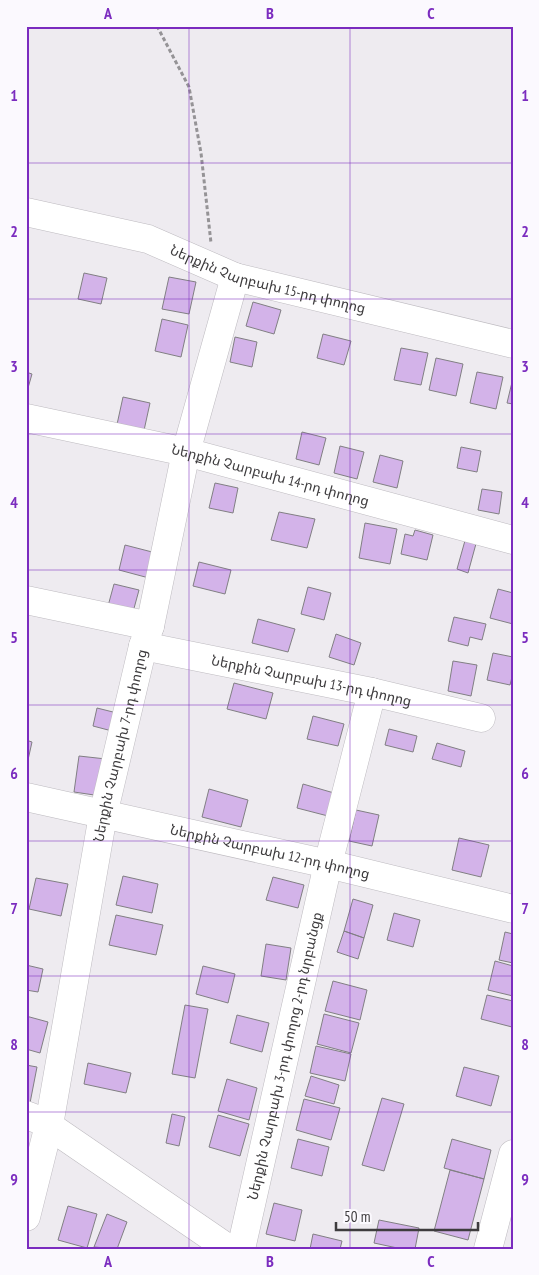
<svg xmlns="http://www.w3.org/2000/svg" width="539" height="1275" viewBox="0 0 539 1275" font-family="'PT Sans Narrow','Noto Sans Armenian',sans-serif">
<rect width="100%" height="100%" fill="#eeebf0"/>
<path fill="#d3b3e9" stroke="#817f83" d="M84,273L107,278L101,304L78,299Z
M169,277L196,282L189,314L162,309Z
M253,302L281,310L274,334L246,326Z
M162,319L188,325L181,357L155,351Z
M323,334L351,341L344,365L317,358Z
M235,337L257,342L252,367L230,362Z
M401,348L428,353L421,385L394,380Z
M436,358L463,364L456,396L429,390Z
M26,372L32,374L26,395Z
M477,372L503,377L496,409L470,403Z
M513,378V404L507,403Z
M123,397L150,403L143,435L116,429Z
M302,432L326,438L319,465L296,459Z
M340,446L364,452L357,479L334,473Z
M461,447L481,451L477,472L457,468Z
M380,455L403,461L397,488L373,482Z
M215,483L238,488L233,513L209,508Z
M482,489L502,492L499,514L478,510Z
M279,512L315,519L307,548L271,540Z
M365,523L397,529L390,564L359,558Z
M415,530L433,535L427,560L401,554L405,534L413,536Z
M466,537L477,540L468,573L457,569Z
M125,545L156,553L149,578L119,570Z
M199,562L231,570L225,594L193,586Z
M114,584L139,590L133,612L108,606Z
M308,587L331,593L324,620L301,614Z
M498,589L513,593V624L490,618Z
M454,617L486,624L482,640L470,637L468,646L448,641Z
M258,619L295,629L288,652L252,643Z
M336,634L361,643L354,665L329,657Z
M493,653L513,657V673L510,685L487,680Z
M453,661L477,665L471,696L448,691Z
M234,683L273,693L266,719L227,709Z
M97,708L117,713L112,731L93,726Z
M313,716L344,724L338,746L307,739Z
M389,729L417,736L413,752L385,745Z
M26,740L32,742L26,769Z
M437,743L465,751L461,767L432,759Z
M79,756L106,759L101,796L74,792Z
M303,784L334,793L328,816L297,808Z
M209,789L248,800L241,827L202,817Z
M356,810L379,815L372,846L349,841Z
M459,838L489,845L481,877L452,870Z
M123,876L158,884L152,913L116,905Z
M273,877L304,885L298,908L266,900Z
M36,878L68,884L61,916L29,909Z
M353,899L373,905L364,938L344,931Z
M394,913L420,920L413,947L387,940Z
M116,915L163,925L156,955L109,945Z
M344,931L364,938L358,959L337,952Z
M505,932L513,934V963L499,960Z
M266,944L291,948L286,980L261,976Z
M495,961L513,966V996L488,990Z
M26,965L43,969L38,992L26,990Z
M203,966L235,974L228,1003L196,994Z
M333,981L367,990L360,1020L325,1011Z
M487,995L513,1001L512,1027L481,1019Z
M185,1005L208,1009L195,1078L172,1074Z
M324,1014L359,1023L351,1053L317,1044Z
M237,1015L269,1023L262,1052L230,1043Z
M26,1016L48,1022L40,1053L26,1049Z
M316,1046L351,1054L345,1081L310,1073Z
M88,1063L131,1073L126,1093L84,1084Z
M26,1065L37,1067L30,1103H26Z
M464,1067L499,1076L491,1106L456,1096Z
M311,1076L339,1085L334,1104L305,1096Z
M227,1079L257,1088L249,1120L218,1111Z
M382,1098L404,1104L384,1171L362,1165Z
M304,1099L340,1108L331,1140L296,1130Z
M172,1114L185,1117L179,1146L166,1143Z
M218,1115L249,1124L240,1156L209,1147Z
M298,1139L329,1147L322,1176L291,1168Z
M452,1139L491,1150L484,1179L444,1168Z
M450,1170L484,1179L468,1240L434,1231Z
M274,1203L302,1210L295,1241L266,1234Z
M68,1206L97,1214L87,1248L58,1240Z
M107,1214L127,1222L117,1249L94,1247Z
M379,1220L419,1228L415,1249H402L374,1243Z
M313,1234L342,1241L340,1249H310Z"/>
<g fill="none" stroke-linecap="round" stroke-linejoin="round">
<defs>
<g id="minor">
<path id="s1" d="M26,212L148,239L235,277L513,344"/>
<path id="s2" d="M26,418L186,452L513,540"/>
<path d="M26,600L150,626"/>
<path id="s3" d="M143,646L372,692L481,718"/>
<path id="s4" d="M26,797L328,864L513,909"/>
<path d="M26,1115L42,1121L229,1249"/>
<path id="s5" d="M26,1217L49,1125L103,815L143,646L150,626L186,452L235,277"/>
<path id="s6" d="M241,1249L328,864L372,692"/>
<path d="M488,1249L513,1154"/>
</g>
</defs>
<use href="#minor" stroke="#bebbc0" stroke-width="29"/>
<path stroke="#959396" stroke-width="3" stroke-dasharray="4 2.5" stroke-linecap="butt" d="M157,26L189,87L201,153L211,243"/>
<use href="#minor" stroke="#fff" stroke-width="28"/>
</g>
<path fill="none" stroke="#7b2cbf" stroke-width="1" stroke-opacity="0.55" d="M189,26V1249M350,26V1249M26,163H513M26,299H513M26,434H513M26,570H513M26,705H513M26,841H513M26,976H513M26,1112H513"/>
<g text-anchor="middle" stroke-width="4.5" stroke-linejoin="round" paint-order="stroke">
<g font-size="14" fill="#3e3c3e" stroke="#fbf9fe">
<text dy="5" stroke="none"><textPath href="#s1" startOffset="252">Ներքին Չարբախ 15-րդ փողոց</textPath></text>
<text dy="5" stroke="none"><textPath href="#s2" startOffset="251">Ներքին Չարբախ 14-րդ փողոց</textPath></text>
<text dy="5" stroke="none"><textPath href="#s3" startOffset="172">Ներքին Չարբախ 13-րդ փողոց</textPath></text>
<text dy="5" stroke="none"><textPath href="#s5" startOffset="481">Ներքին Չարբախ 7-րդ փողոց</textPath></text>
<text dy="5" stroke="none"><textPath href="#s4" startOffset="250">Ներքին Չարբախ 12-րդ փողոց</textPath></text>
<text dy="5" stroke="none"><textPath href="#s6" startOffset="198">Ներքին Չարբախ 3-րդ փողոց 2-րդ նրբանցք</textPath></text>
</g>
</g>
<rect width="539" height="1275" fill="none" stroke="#fbf9fe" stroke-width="55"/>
<path d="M336 1222v8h142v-8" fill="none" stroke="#3e3c3e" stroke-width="2.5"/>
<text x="344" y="1222" font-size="15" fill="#3e3c3e" stroke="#fbf9fe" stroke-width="4" paint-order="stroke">50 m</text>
<rect x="28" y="28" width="484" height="1220" fill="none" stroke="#7b2cbf" stroke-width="2"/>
<g font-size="16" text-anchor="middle" font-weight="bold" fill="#7b2cbf">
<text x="108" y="19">A</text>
<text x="270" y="19">B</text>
<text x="431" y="19">C</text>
<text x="14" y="101">1</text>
<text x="525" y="101">1</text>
<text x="14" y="237">2</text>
<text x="525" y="237">2</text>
<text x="14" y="372">3</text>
<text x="525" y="372">3</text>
<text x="14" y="508">4</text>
<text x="525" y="508">4</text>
<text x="14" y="643">5</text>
<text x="525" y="643">5</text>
<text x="14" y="779">6</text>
<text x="525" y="779">6</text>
<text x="14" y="914">7</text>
<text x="525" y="914">7</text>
<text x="14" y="1050">8</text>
<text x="525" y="1050">8</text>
<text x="14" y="1185">9</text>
<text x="525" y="1185">9</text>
<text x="108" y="1267">A</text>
<text x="270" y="1267">B</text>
<text x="431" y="1267">C</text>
</g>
</svg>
